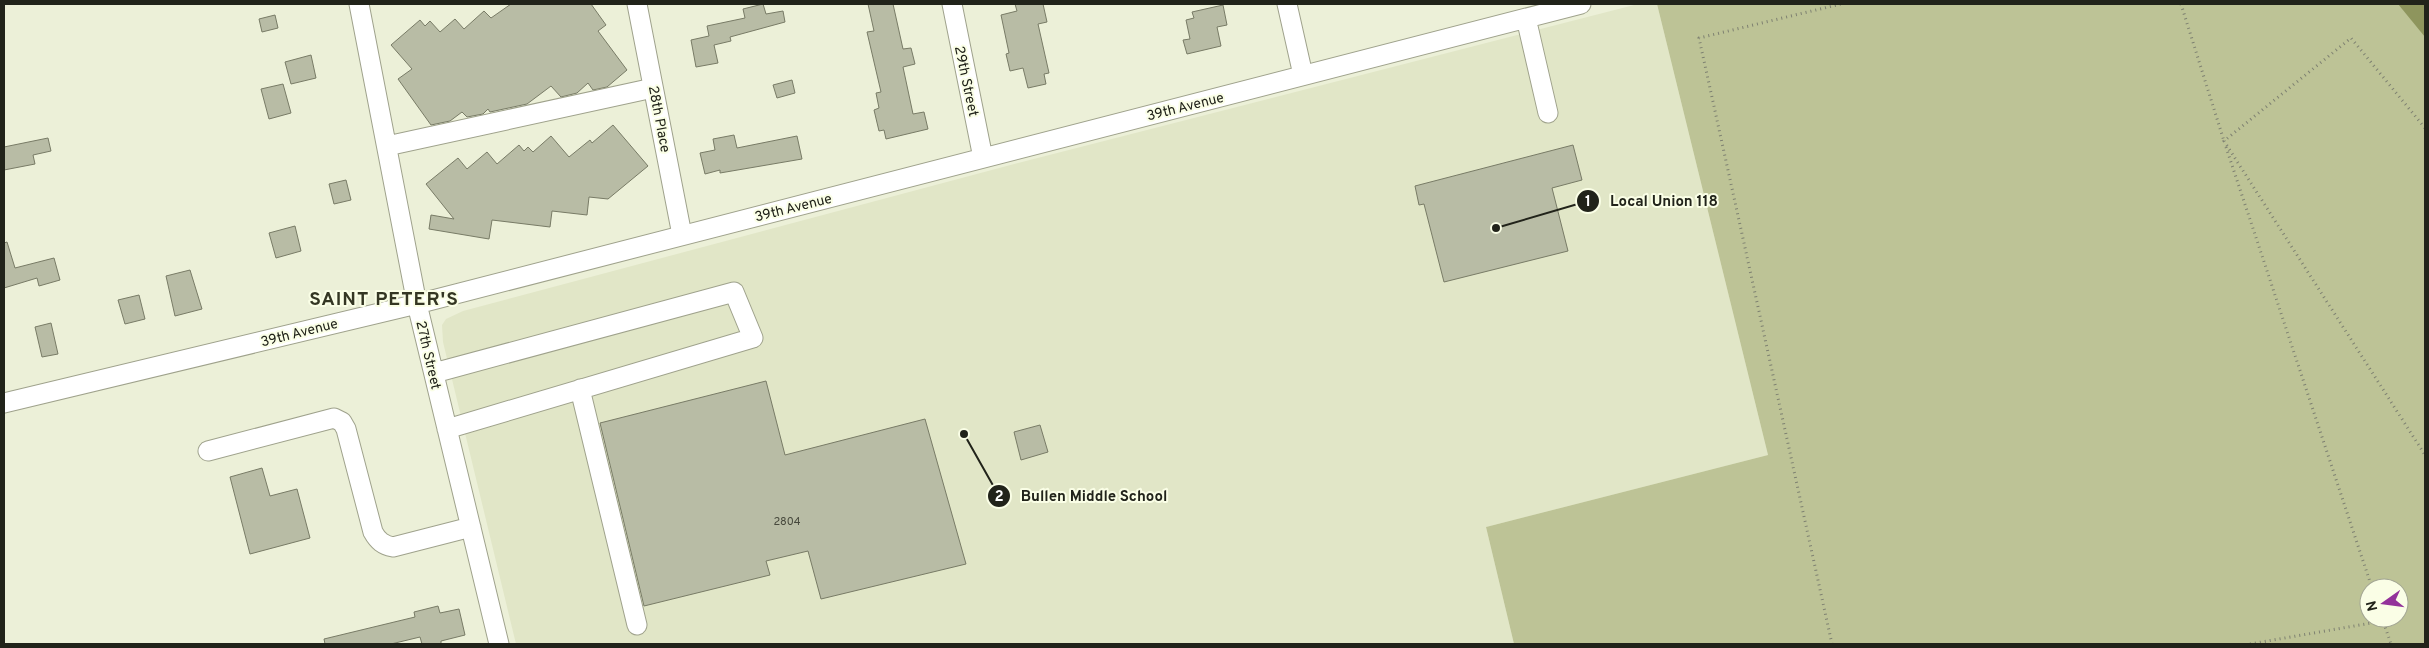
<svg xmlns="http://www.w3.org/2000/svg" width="2429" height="648" viewBox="0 0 2429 648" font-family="Overpass,sans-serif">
<rect width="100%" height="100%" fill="#ecf0d8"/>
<path fill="#e1e6c7" d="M1638,4H1657L1768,455L1486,527L1514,644H516L443,342L442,325L446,319L463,311L1022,162Z"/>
<path fill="#bdc396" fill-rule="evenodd" d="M1657,4H2425V644H1514L1486,527L1768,455ZM2369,588H2399V618H2369Z"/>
<path fill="#8e955d" d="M2398,4H2425V37Z"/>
<path fill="#b8bca5" stroke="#787b66" d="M511,4H591L606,25L598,31L627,70L607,87L593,90L588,83L577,93L561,97L551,86L527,104L490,112L488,109L483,114L467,117L462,112L450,121L431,125L398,79L412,69L391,45L420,20L425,26L430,21L440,32L455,19L464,29L484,11L491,18Z
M763,4L766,14L783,11L785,22L730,37L731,41L714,45L718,63L696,67L691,40L709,36L707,26L745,18L743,9Z
M868,4H893L903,49L911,48L915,64L903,67L913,114L924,112L928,129L886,139L884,130L879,131L874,110L879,108L876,93L881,92L867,32L874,31Z
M1015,4H1043L1047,22L1038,24L1049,73L1044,74L1046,84L1028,88L1023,68L1010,71L1006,54L1009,53L1001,15L1017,11Z
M1223,5L1227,25L1217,27L1221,46L1187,54L1183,40L1190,39L1186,20L1194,18L1192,12Z
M275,15L278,28L262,32L259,19Z
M311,55L316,78L291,84L285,62Z
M792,80L795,93L777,98L773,85Z
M283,84L291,113L269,119L261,89Z
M613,125L648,166L608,199L589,197L587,215L552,211L550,227L492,220L489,239L429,229L431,215L454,219L426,184L458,158L467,169L487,152L497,164L519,145L524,151L528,147L533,152L551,136L569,157L590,140L592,143Z
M734,135L737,148L797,136L802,159L720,173V170L705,174L700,153L715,150L713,139Z
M48,138L51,151L33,155L35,164L4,170V147Z
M1573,145L1582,180L1552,188L1568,251L1444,282L1424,204L1419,205L1415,186Z
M346,180L351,200L334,204L329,184Z
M295,226L301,251L276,258L269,233Z
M7,242L15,268L54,258L60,280L39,286L37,278L4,288V243Z
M190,270L202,309L175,316L166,276Z
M139,295L145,319L125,324L118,300Z
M51,323L58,354L42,357L35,327Z
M766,381L785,455L925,419L966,564L821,599L808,551L766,561L770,575L644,606L600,423Z
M1040,425L1048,452L1021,460L1014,432Z
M262,468L270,496L297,489L310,538L250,554L230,477Z
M438,606L440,613L459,609L465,635L441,641V644H422L420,637L391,644H325L324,639L415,617L414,612Z"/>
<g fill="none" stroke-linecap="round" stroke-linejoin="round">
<defs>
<path id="minor" d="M359,4L417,304L499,644
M637,4L682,235
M952,4L983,158
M1287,4L1303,75
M1526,18L1548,113
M387,146L653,88
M434,373L734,292L753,338L447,429
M580,389L637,625
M4,403L417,304L1581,4
M208,451L334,418L342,422L346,429L373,532C378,541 383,545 393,547L471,527"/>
</defs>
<use href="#minor" stroke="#9fa28c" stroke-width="21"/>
<path stroke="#7e8171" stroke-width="3" stroke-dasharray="1 4" stroke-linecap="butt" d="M2181,4L2224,141
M2425,128L2351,38L2224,141L2425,455
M2226,147L2372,588
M2382,618L2391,644
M1832,644L1699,38L1841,4
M2250,644L2383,621"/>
<use href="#minor" stroke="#fff" stroke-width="19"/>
</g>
<g text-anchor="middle" stroke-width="4" stroke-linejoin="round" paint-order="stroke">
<g font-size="11" fill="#47493d">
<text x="787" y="525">2804</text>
</g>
<g font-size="14" fill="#21231a" stroke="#fafee6">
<text transform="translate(967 81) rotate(78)" y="5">29th Street</text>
<text transform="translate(1185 106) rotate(-14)" y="5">39th Avenue</text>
<text transform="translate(660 119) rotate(79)" y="5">28th Place</text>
<text transform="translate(793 207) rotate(-14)" y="5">39th Avenue</text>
<text transform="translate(299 332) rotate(-14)" y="5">39th Avenue</text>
<text transform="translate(429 355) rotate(77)" y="5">27th Street</text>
</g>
<g font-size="19" font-weight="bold" letter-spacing="1" fill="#343623" stroke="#fafee6">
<text x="384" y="305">SAINT PETER'S</text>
</g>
</g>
<path fill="none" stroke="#21231a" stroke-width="2" d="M1496 228L1588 201M964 434L999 496"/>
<g fill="#21231a" stroke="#fafee6" stroke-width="2">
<circle cx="1496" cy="228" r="5"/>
<circle cx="964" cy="434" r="5"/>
<circle cx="1588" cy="201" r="12"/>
<circle cx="999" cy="496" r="12"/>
</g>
<g font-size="15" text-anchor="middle" font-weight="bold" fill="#fff">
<text x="1588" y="206">1</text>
<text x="999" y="501">2</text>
</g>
<g font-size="15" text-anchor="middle" font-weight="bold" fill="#21231a" stroke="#fafee6" stroke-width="4" stroke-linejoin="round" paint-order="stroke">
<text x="1664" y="206">Local Union 118</text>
<text x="1094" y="501">Bullen Middle School</text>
</g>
<rect width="2429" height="648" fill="none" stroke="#21231a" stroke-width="10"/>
<g transform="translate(2384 603) rotate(256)"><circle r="24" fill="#fafee6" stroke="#a3a694"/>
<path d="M0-4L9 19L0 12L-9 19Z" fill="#93329a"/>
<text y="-8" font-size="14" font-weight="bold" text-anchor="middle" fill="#21231a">N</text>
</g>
</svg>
